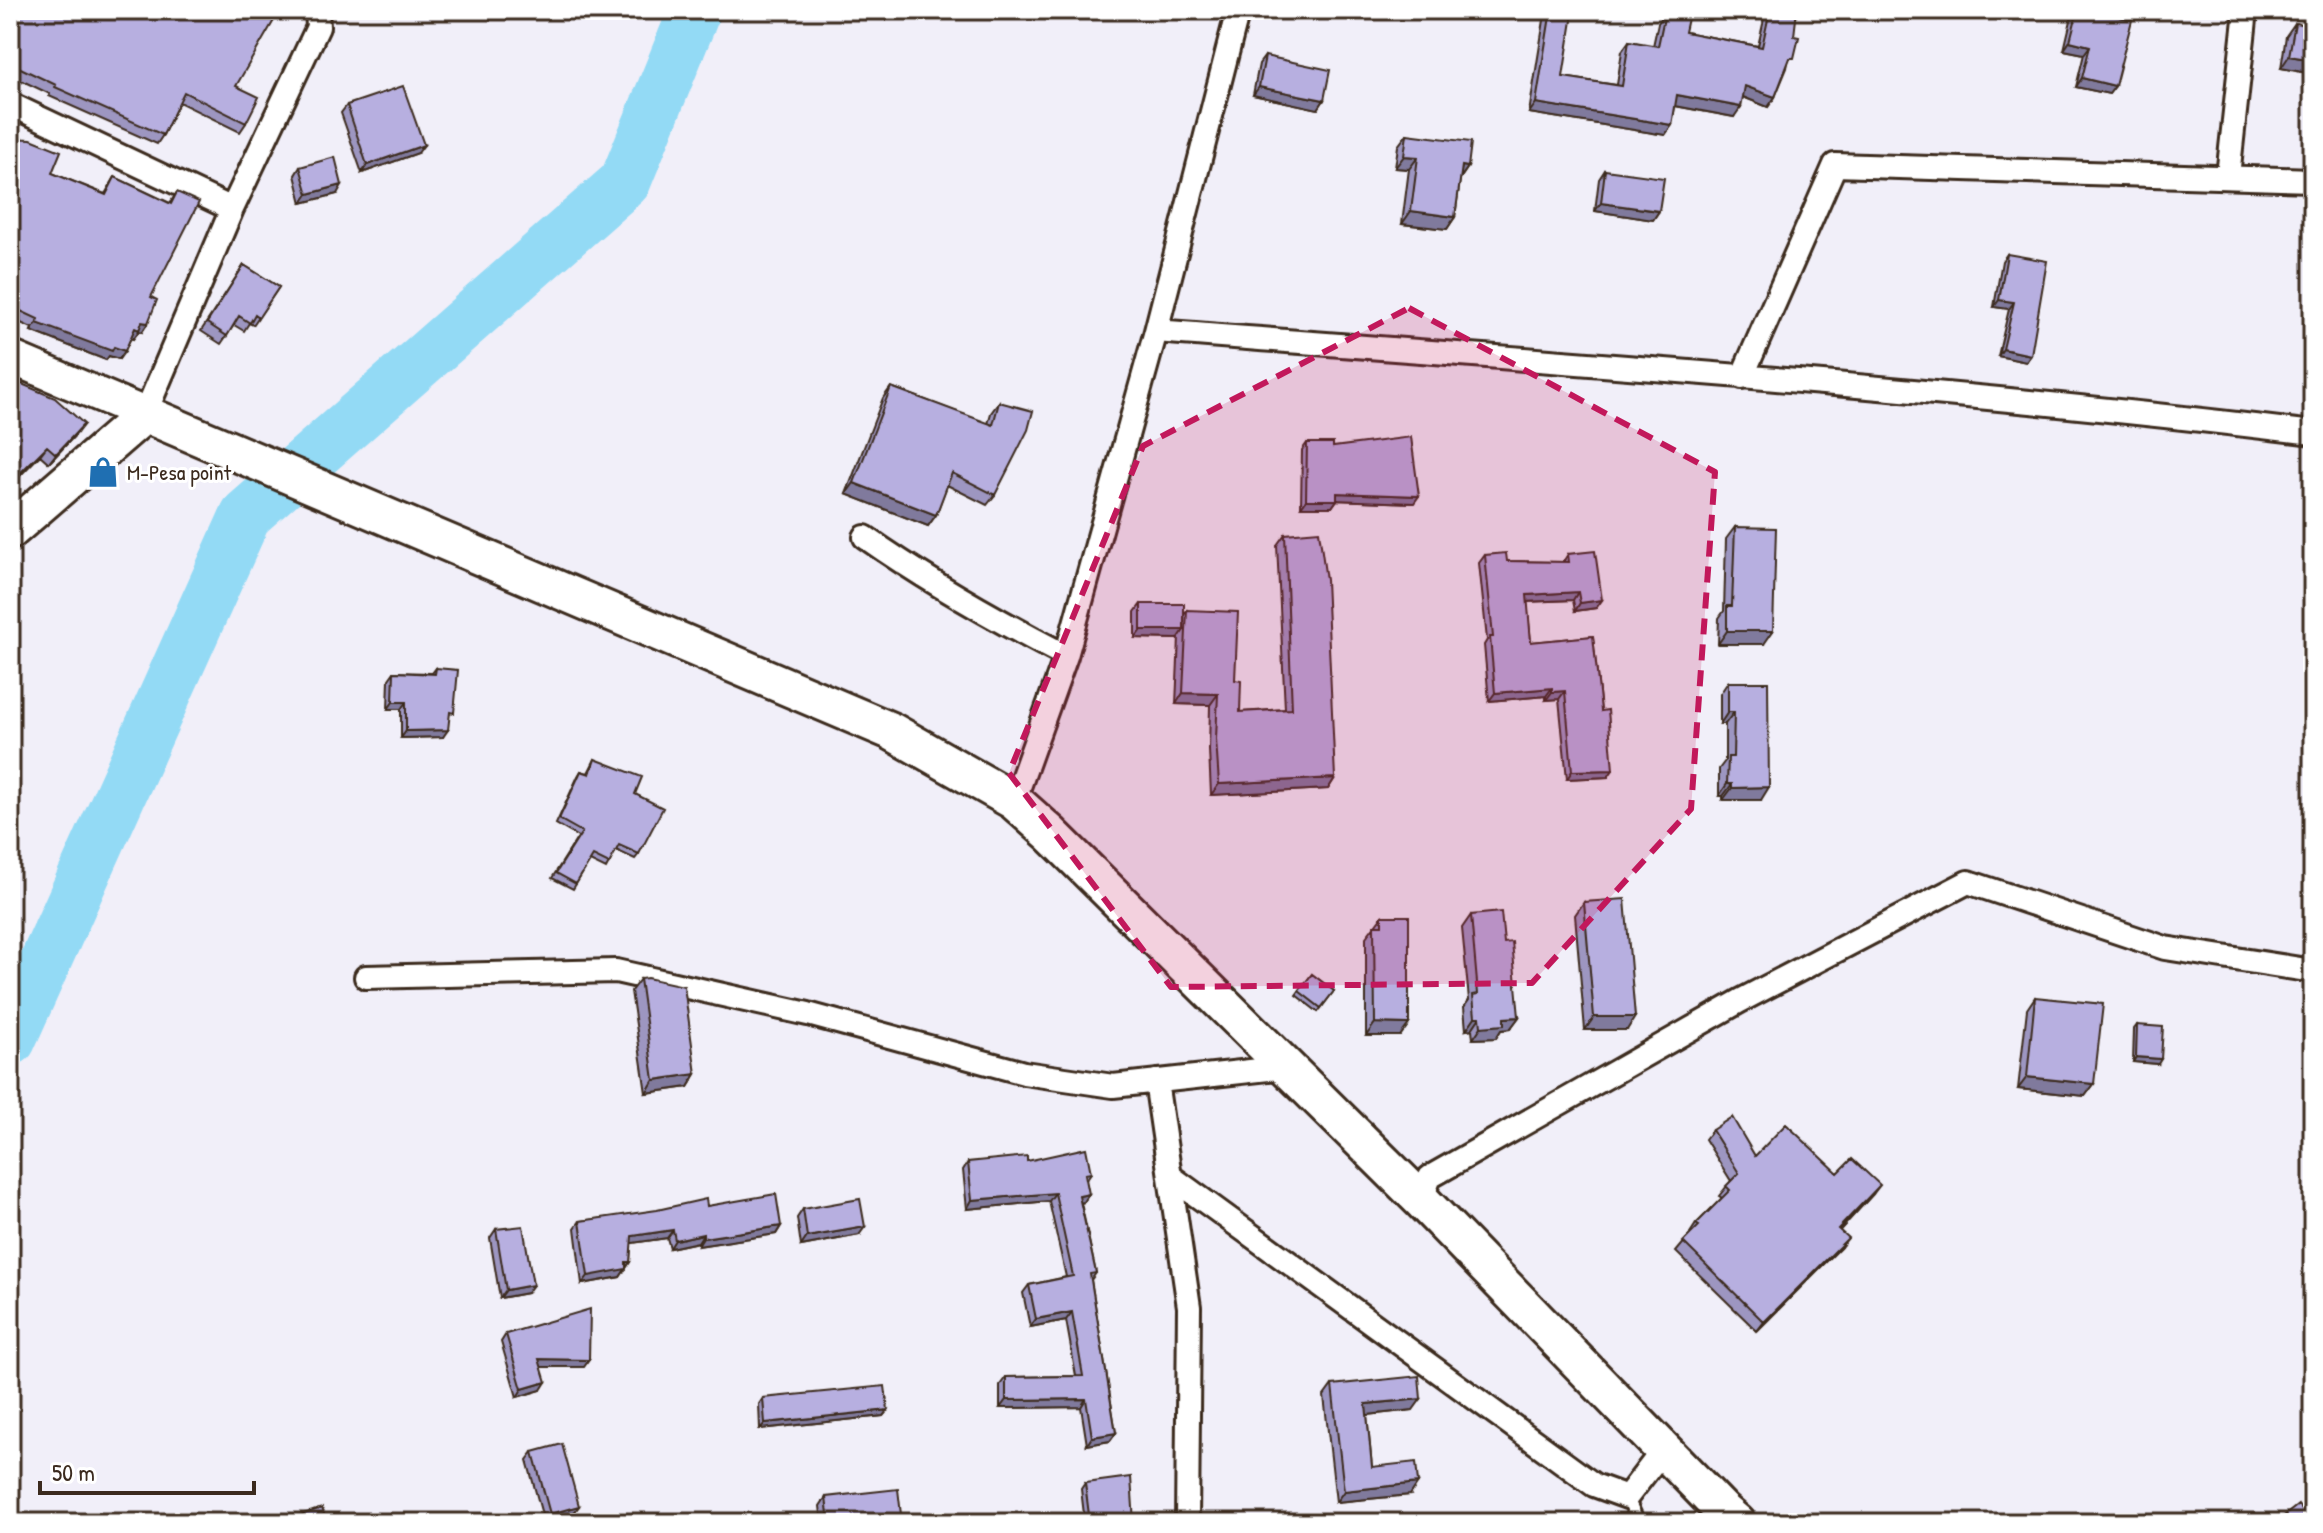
<svg xmlns="http://www.w3.org/2000/svg" width="2323" height="1533" viewBox="0 0 2323 1533" font-family="'Patrick Hand',sans-serif">
<rect width="100%" height="100%" fill="#f1eff9"/>
<filter id="ink" filterUnits="userSpaceOnUse"><feTurbulence type="fractalNoise" baseFrequency=".0125" numOctaves="2"/><feDisplacementMap in="SourceGraphic" scale="16" xChannelSelector="R" yChannelSelector="G"/><feConvolveMatrix kernelMatrix="1 2 1 2 8 2 1 2 1" color-interpolation-filters="sRGB"/></filter>
<g filter="url(#ink)">
<g fill="none" stroke-linecap="round" stroke-linejoin="round">
<path stroke="#93daf5" stroke-width="52" d="M10,1040L246,515L625,182L695,10"/>
<defs>
<path id="lane" d="M1627,1497L1639,1523"/>
<path id="street" d="M10,104L232,209
M2228,176L2246,10
M1156,331C1542,361 1929,386 2313,433
M1742,377L1835,165L2313,180
M145,414L232,209L318,27L317,10
M865,537C929,582 996,620 1066,656
M1014,801L1066,656L1156,331L1238,10
M366,977L616,971L808,1014L1024,1073L1113,1086L1287,1067
M1156,1081L1189,1307L1187,1523
M1170,1176L1594,1485L1627,1497L1663,1450
M1421,1200L1430,1177L1740,1001L1968,882L2165,948L2313,971"/>
<path id="secondary" d="M10,357L145,414"/>
<path id="primary" d="M10,531L145,414L891,731L1014,801L1051,834L1421,1200L1723,1511L1737,1523"/>
</defs>
<use href="#lane" stroke="#3b2a1e" stroke-width="17"/>
<use href="#street" stroke="#3b2a1e" stroke-width="28"/>
<use href="#secondary" stroke="#3b2a1e" stroke-width="38"/>
<use href="#primary" stroke="#3b2a1e" stroke-width="42"/>
<use href="#lane" stroke="#fff" stroke-width="11"/>
<use href="#street" stroke="#fff" stroke-width="22"/>
<use href="#secondary" stroke="#fff" stroke-width="32"/>
<use href="#primary" stroke="#fff" stroke-width="36"/>
</g>
<path fill="#9d96c1" stroke="#3b2a1e" stroke-width="2" d="M10,10L236,86L246,123L240,132L179,102L163,135L157,144L49,96L50,94L10,75Z
M1551,10L1563,77L1617,85L1622,51L1629,41L1653,46L1658,23L1665,13L1685,32L1758,46L1763,24L1765,10H1797L1787,68L1775,97L1768,107L1743,97L1734,117L1675,106L1672,125L1665,135L1529,113L1544,20Z
M2076,10H2089L2115,86L2109,94L2076,87L2084,54L2064,50L2072,16Z
M2311,10H2313V74L2281,68L2286,36L2295,23L2306,25L2308,15Z
M1265,56L1324,100L1318,109L1253,95L1259,64Z
M347,105L418,153L362,173L341,113Z
M1407,134L1468,167L1460,179L1455,217L1447,229L1402,224L1409,169L1395,168L1398,146Z
M10,138L52,173L105,194L115,177L170,203L177,192L142,332L139,331L133,339L131,338L119,359L109,356L106,360L31,331L32,328L10,318Z
M300,167L337,194L302,203L295,175Z
M1605,170L1659,211L1653,220L1595,211L1599,179Z
M2007,254L2031,355L2026,362L1998,356L2009,309L1994,307L2002,261Z
M244,265L279,287L253,325L249,323L244,331L234,325L221,344L201,331Z
M10,379L77,433L49,463L40,455L10,486Z
M891,387L988,424L991,413L999,402L995,495L987,505L947,485L936,515L928,526L846,494L883,398Z
M1307,443L1414,503L1337,500L1332,507H1301L1302,450Z
M1735,527L1764,644H1718L1719,618L1724,611L1726,539Z
M1285,534L1335,778L1328,789L1211,795L1209,750L1210,705L1176,704L1179,637L1178,639L1135,638V612L1141,604L1184,615L1187,610L1235,680L1240,712L1285,709L1277,545Z
M1568,554L1602,600L1596,608L1575,611L1573,600L1527,602L1531,642L1593,636L1608,777L1567,779L1559,699L1546,700V696L1489,701L1484,645L1487,640L1479,563L1485,555L1507,561L1563,562Z
M436,668L449,719L443,737L401,738V709H388L389,679L394,672L432,673Z
M1728,682L1761,800H1723V796H1719V769L1725,761V724H1720V694Z
M595,759L635,794L639,854L635,859L616,850L606,869L590,861L573,889L552,878L578,837L556,824L578,776L581,771L588,773Z
M1584,902L1627,1030H1585L1575,915Z
M1471,915L1504,943L1519,1017L1510,1029L1501,1030L1496,1038L1473,1039L1472,1029L1466,1030L1464,1007L1469,1000L1462,928Z
M1382,916L1409,1024L1400,1036H1366V937Z
M1312,974L1334,991L1318,1012L1296,995Z
M640,979L696,1074L688,1087L646,1093L631,991Z
M2035,997L2094,1084L2085,1096L2018,1089L2027,1009Z
M2137,1025L2158,1064L2133,1062L2134,1029Z
M1712,1130L1755,1156L1838,1173L1873,1194L1840,1230L1841,1247L1757,1331L1676,1252L1691,1234L1690,1233L1696,1224L1722,1198L1719,1196L1731,1181L1705,1139Z
M1027,1161L1091,1173L1086,1180L1084,1202L1081,1203L1096,1273L1091,1280L1116,1433L1110,1441L1087,1445L1081,1407L1000,1408V1385L1006,1377L1076,1376L1066,1320L1030,1327L1023,1293L1029,1285L1066,1277L1049,1201L967,1209L963,1170L968,1162Z
M707,1206L781,1226L776,1234L698,1246V1242L670,1248L667,1238L631,1243L630,1262L620,1277L582,1284L575,1228L580,1221Z
M803,1209L859,1235L801,1246L797,1218Z
M496,1229L527,1293L500,1298L490,1238Z
M506,1334L584,1367H542L541,1390L517,1397L501,1342Z
M1332,1385L1413,1410L1367,1415L1372,1467L1410,1495L1336,1502L1324,1396Z
M763,1398L888,1410L883,1416L760,1429L759,1404Z
M533,1452L579,1506L573,1514L544,1522L527,1460Z
M1085,1483L1134,1523H1085L1081,1489Z
M826,1497L902,1523H822L820,1506Z"/>
<path fill="#807a9d" stroke="#3b2a1e" stroke-width="2" d="M2070,41L2090,46L2084,54L2064,50Z
M2289,56L2313,60V74L2281,68Z
M2082,78L2115,86L2109,94L2076,87Z
M1745,86L1775,97L1768,107L1738,95Z
M1259,87L1324,100L1318,109L1253,95Z
M1677,95L1741,107L1734,117L1670,105Z
M1536,103L1672,125L1665,135L1529,113Z
M424,145L418,153L362,173L367,165Z
M1404,156L1418,157L1409,169L1395,168Z
M1462,166L1468,167L1459,180Z
M342,185L337,194L302,203L308,194Z
M1601,203L1659,211L1653,220L1595,211Z
M1411,211L1455,217L1447,229L1402,224Z
M1999,300L2014,302L2009,309L1994,307Z
M142,322L148,323L142,332L139,331L133,339L128,337L135,328Z
M37,323L114,347L125,351L119,359L109,356L106,360L31,331Z
M2003,349L2031,355L2026,362L1998,356Z
M84,424L77,433L49,463L56,454Z
M47,446L40,455L10,486V483Z
M854,483L936,515L928,526L846,494Z
M1337,493L1419,496L1414,503L1333,500Z
M1306,500H1337L1332,507H1301Z
M1578,592L1573,600L1521,602L1527,595Z
M1602,600L1596,608L1575,611L1580,603Z
M1141,630H1184L1178,639L1135,638Z
M1727,631H1773L1764,644H1718Z
M1552,688L1546,696L1489,701L1495,693Z
M1565,691L1559,699L1546,700L1552,692Z
M1183,693L1218,694L1210,705L1176,704Z
M393,702H406L401,709H388Z
M1728,712H1734L1725,724H1720Z
M448,730L443,737L401,738L406,731Z
M1613,770L1608,777L1567,779L1572,771Z
M1335,778L1328,789L1211,795L1219,784Z
M1727,784H1732L1723,796H1719Z
M1769,787L1761,800H1723L1732,788Z
M1475,1017H1480L1472,1029L1466,1030Z
M1519,1017L1510,1029L1501,1030L1496,1038L1473,1039L1481,1027L1504,1018Z
M1594,1017H1635L1627,1030H1585Z
M1375,1023L1409,1024L1400,1036H1366Z
M2136,1057L2161,1059L2158,1064L2133,1062Z
M696,1074L688,1087L646,1093L654,1080Z
M2027,1077L2094,1084L2085,1096L2018,1089Z
M1880,1185L1873,1194L1832,1239L1838,1229Z
M1055,1193L1049,1201L967,1209L972,1200Z
M1089,1194L1084,1202L1073,1204L1079,1196Z
M781,1226L776,1234L698,1246L703,1238Z
M865,1227L859,1235L801,1246L807,1237Z
M673,1230L667,1238L626,1244L632,1236Z
M703,1234L698,1242L670,1248L675,1240Z
M1848,1238L1841,1247L1757,1331L1764,1322Z
M626,1262H630L620,1277L582,1284L588,1276Z
M533,1285L527,1293L500,1298L506,1290Z
M1072,1312L1066,1320L1030,1327L1036,1319Z
M539,1359L589,1360L584,1367H534Z
M546,1382L541,1390L517,1397L522,1389Z
M1086,1399L1081,1407L1000,1408L1006,1400Z
M1421,1399L1413,1410L1358,1416L1366,1404Z
M888,1410L883,1416L760,1429L765,1423Z
M1116,1433L1110,1441L1087,1445L1092,1437Z
M1418,1483L1410,1495L1336,1502L1344,1491Z
M579,1506L573,1514L544,1522L550,1514Z"/>
<path fill="#b7afe0" stroke="#3b2a1e" stroke-width="2" d="M10,10H280L236,86L259,97L246,123L184,92L163,135L55,87L56,85L10,63Z
M1551,10L1573,14L1563,77L1622,86L1629,41L1658,46L1665,13L1688,18L1685,32L1762,47L1770,10H1797L1794,36L1799,37L1794,58H1790L1775,97L1745,86L1741,107L1677,95L1672,125L1536,103Z
M2078,10H2089L2132,20L2115,86L2082,78L2090,46L2070,41Z
M2313,22V60L2289,56L2295,23L2312,26Z
M1265,56L1330,70L1324,100L1259,87Z
M403,86L424,145L367,165L347,105Z
M1407,134L1471,142L1468,167L1462,166L1455,217L1411,211L1418,157L1404,156Z
M10,138L31,139L61,151L52,173L106,195L115,177L171,204L177,192L199,202L151,297L157,300L148,323L142,322L139,330L135,328L125,351L114,347L112,351L37,323L38,319L10,306Z
M335,157L342,185L308,194L300,167Z
M1605,170L1664,178L1659,211L1601,203Z
M2007,254L2047,261L2031,355L2003,349L2014,302L1999,300Z
M244,265L279,287L259,317L255,314L250,323L239,316L227,336L207,323Z
M10,379L55,398L84,424L56,454L47,446L10,483Z
M891,387L993,425L999,402L1033,411L1028,430L995,495L952,473L936,515L854,483Z
M1411,437L1419,496L1337,493V500H1306L1307,443H1333V447Z
M1735,527L1776,528L1773,631H1727V606H1732Z
M1319,531L1326,580L1335,778L1219,784L1216,739L1218,694L1183,693L1187,610L1238,612L1235,680L1241,681L1240,712L1292,709L1285,534Z
M1595,551L1602,600L1580,603L1578,592L1527,595L1531,642L1593,636L1601,711L1608,710L1613,770L1572,771L1565,691L1552,692V688L1495,693L1490,637H1493L1485,555L1506,553L1507,561L1569,562L1568,554Z
M1141,604H1184V630H1141Z
M436,668L458,670L454,713L450,712L448,730L406,731V702H393L394,672L435,674Z
M1728,682H1768L1769,787L1732,788V784H1727L1728,757H1733L1734,712H1728Z
M595,759L642,777L635,794L663,808L639,854L619,845L609,864L593,856L576,884L556,873L582,832L559,819L581,771L590,774Z
M1625,899L1635,1017H1594L1584,902Z
M1501,912L1504,943L1512,942L1519,1017L1504,1018V1025L1481,1027L1480,1017H1475L1473,995L1478,994L1471,915Z
M1382,916H1409V1024L1375,1023L1374,925H1382Z
M1312,974L1334,991L1321,1008L1299,991Z
M647,978L684,986L696,1074L654,1080L640,979Z
M2035,997L2103,1004L2094,1084L2027,1077Z
M2137,1025L2163,1027L2161,1059L2136,1057Z
M1732,1117L1755,1156L1786,1124L1838,1173L1852,1159L1880,1185L1838,1229L1848,1238L1764,1322L1683,1242L1699,1226L1696,1224L1730,1190L1726,1186L1739,1173L1712,1130Z
M1086,1148L1091,1173L1085,1174L1089,1194L1079,1196L1096,1273L1090,1274L1116,1433L1092,1437L1086,1399L1006,1400V1377L1083,1376L1072,1312L1036,1319L1029,1285L1073,1276L1055,1193L972,1200L968,1162L1027,1156V1161Z
M776,1194L781,1226L703,1238V1234L675,1240L673,1230L632,1236L630,1262H626V1269L588,1276L580,1221L657,1210L706,1199L707,1206Z
M860,1199L865,1227L807,1237L803,1209Z
M523,1226L533,1285L506,1290L496,1229Z
M590,1309L589,1360L539,1359L546,1382L522,1389L506,1334Z
M1419,1376L1421,1399L1366,1404L1372,1467L1416,1462L1418,1483L1344,1491L1332,1385Z
M885,1386L888,1410L765,1423L763,1398Z
M562,1444L579,1506L550,1514L533,1452Z
M1131,1477L1134,1523H1090L1085,1483Z
M898,1489L902,1523H829L826,1497Z
M2298,1505L2312,1523H2275Z
M322,1508L327,1523H276Z"/>
</g>
<path fill="#c2185b" fill-opacity="0.2" stroke="#c2185b" stroke-width="6" stroke-dasharray="16 10" stroke-linejoin="round" d="M1409,308L1715,472L1691,809L1532,983L1171,987L1009,773L1143,446Z"/>
<defs>
<symbol id="shop-bare" viewBox="-9 -9 18 18"><path d="M-5-2.5h2.3a2.7 3.5 0 0 1 5.4 0H5L5.5 6h-11ZM-1.5-2.5h3a1.5 2.3 0 0 0-3 0Z" fill="#1f6fb2" stroke="#fff" stroke-width="2.5" paint-order="stroke"/></symbol>
</defs>
<g fill-rule="evenodd">
<use href="#shop-bare" x="81" y="450" width="44" height="44"/>
</g>
<g text-anchor="middle" stroke-width="6" stroke-linejoin="round" paint-order="stroke">
<g font-size="22" fill="#3b2a1e" stroke="#fff" text-anchor="start">
<text x="127" y="480">M-Pesa point</text>
</g>
</g>
<rect width="2323" height="1533" fill="none" stroke="#fff" stroke-width="40"/>
<rect x="20" y="20" width="2283" height="1493" fill="none" stroke="#3b2a1e" stroke-width="3" filter="url(#ink)"/>
<path d="M40 1481v12h214v-12" fill="none" stroke="#3b2a1e" stroke-width="4"/>
<text x="52" y="1481" font-size="24" fill="#3b2a1e" stroke="#ffffff" stroke-width="6" paint-order="stroke">50 m</text>
</svg>
